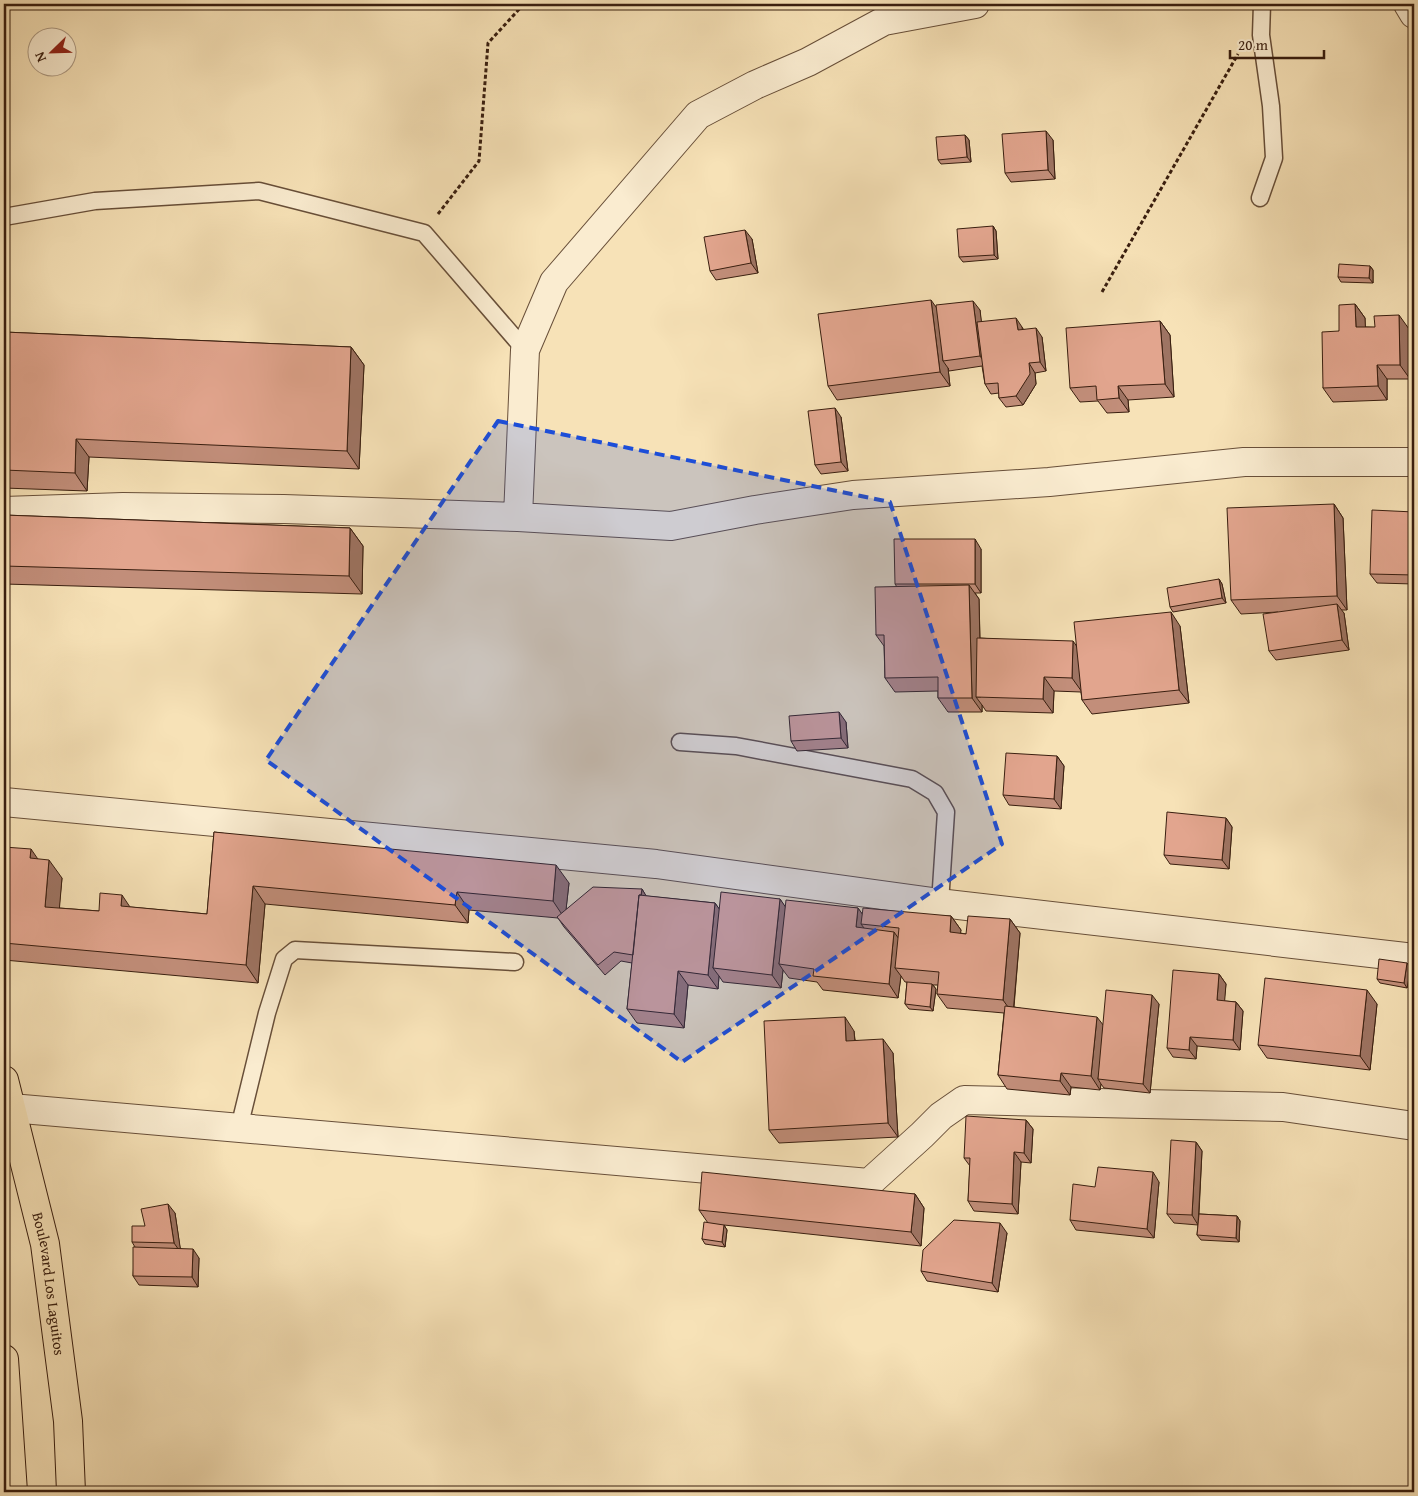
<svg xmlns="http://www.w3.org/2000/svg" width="1418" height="1496" viewBox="0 0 1418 1496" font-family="'Gentium Book Plus',serif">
<rect width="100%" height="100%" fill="#f7e2b7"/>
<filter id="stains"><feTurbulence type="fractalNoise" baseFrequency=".004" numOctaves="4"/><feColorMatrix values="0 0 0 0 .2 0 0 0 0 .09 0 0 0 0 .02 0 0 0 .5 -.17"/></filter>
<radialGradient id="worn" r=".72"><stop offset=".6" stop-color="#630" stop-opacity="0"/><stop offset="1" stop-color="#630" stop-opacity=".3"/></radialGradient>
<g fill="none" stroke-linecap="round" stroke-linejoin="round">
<defs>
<path id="service" d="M1260,198L1274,158L1271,106L1261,35L1262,4
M4,217L95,201L259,191L424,233L525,350
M680,742L736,746L912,779L935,793L946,812L940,903
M239,1128L267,1013L284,959L295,950L515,962"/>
<path id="minor" d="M1408,4L1414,14
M4,511L123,507L284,509L518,517L671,526L755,510L853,495L1049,482L1244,462H1414
M518,517L525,350L554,282L698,115L755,85L808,62L884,21L975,4
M4,802L656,864L940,903L1414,958
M11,1108L869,1183L922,1135L941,1116L964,1100L1283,1107L1414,1126"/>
<g id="primary">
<path id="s1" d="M4,1080L45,1244L68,1421L71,1492"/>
<path d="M4,1359L13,1492"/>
</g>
</defs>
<use href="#service" stroke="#684f39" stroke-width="19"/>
<use href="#minor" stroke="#684f39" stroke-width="30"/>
<use href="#primary" stroke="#391e0f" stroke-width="30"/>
<path stroke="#391e0f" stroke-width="3" stroke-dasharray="4 2.5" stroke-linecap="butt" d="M438,214L479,161L488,43L524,4
M1102,292L1238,54"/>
<use href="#service" stroke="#faecd0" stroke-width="16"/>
<use href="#minor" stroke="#faecd0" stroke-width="28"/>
<use href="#primary" stroke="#f7e2b7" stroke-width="28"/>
</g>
<path fill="#c28e7a" stroke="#391e0f" d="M965,135L969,140L971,162L941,164L938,160Z
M1053,140L1055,179L1011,182L1005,173Z
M993,226L996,231L998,259L963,262L959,257Z
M752,239L758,273L716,280L710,271Z
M1370,266L1373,270V283L1341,282L1338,277Z
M1355,304L1365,318V327L1409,329L1410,379H1387V400L1333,402L1323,388L1339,331Z
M936,308L980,310L981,322L1022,327L1023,329L1042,337L1046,371L1035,373L1036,384L1023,405L1006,407L999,398V393L991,394L985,384L982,366L949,371L948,368L950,386L837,400L828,386Z
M1160,321L1170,335L1174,397L1128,400L1129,412L1107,413L1098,401L1080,402L1070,388Z
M4,332L351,347L364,365L359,469L89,457L87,491L4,488Z
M841,417L848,471L821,474L815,465Z
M1334,504L1343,518L1347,610H1341L1344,613L1349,650L1276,660L1269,651L1278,612L1241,614L1231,600Z
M1414,512V584L1377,583L1370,574Z
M4,515L350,528L363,546L362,594L4,584Z
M981,549V593H975L979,599L980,638L1076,645L1180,626L1189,703L1092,714L1082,700L1081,692L1054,691L1053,713L986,711L982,705V712H948L938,698V691L895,692L885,678L884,646L876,635L897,587L895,584Z
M1219,579L1222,584L1226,603L1173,612L1170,607Z
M846,722L848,748L797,751L791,741Z
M1057,756L1064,766L1061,809L1009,805L1003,795Z
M1226,818L1232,827L1229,869L1170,864L1164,855Z
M214,832L569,883L566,909L642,889L646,896L715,903L719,909L780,899L785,907L858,908L862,914L951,916L961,930L960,933L966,934L1010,919L1020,933L1014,1007L1103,1025L1159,1004L1150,1093L1104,1088L1101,1084L1100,1090L1071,1087L1070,1095L1007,1089L998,1075L1004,1013L947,1008L937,994L938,985H933L936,989L933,1011L909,1009L905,1004L907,982H905L901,976L898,998L823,990L817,982L789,978L783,970L781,988L723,982L719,976L718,989L688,985L684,1028L637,1023L627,1009L632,963L621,961L605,975L564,927L558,918L469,910L468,923L265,904L258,983L4,960V847L38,859L62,878L59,908L99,911L130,907L207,914Z
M1407,963L1411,968L1407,988L1380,983L1377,979Z
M1219,974L1226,984L1224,1001L1236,1002L1243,1011L1240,1050L1197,1046L1196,1059L1173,1057L1167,1048Z
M1377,1004L1370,1070L1267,1058L1258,1045Z
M854,1031L855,1040L893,1053L898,1137L779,1143L769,1130Z
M1026,1120L1033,1129L1031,1163L1021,1162L1018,1214L974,1211L968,1201L970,1166L964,1158Z
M1196,1142L1202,1151L1199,1214L1237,1216L1240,1221L1239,1242L1201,1240L1197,1235L1198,1225L1174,1223L1167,1214Z
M1159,1182L1154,1238L1076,1230L1070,1220L1095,1187Z
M915,1194L924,1208L921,1246L724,1225L727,1230L725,1247L705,1244L702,1239L708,1223L699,1210Z
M175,1213L180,1248L199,1258L198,1287L139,1285L133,1276L135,1247L132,1242L145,1226Z
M1007,1233L998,1292L927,1281L921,1271Z"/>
<path fill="#9e7463" stroke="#391e0f" d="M1046,131L1053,140L1055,179L1048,170Z
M965,135L969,140L971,162L967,157Z
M993,226L996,231L998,259L994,255Z
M745,230L752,239L758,273L751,263Z
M1370,266L1373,270V283L1369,278Z
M931,300L941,314L943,361L948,368L950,386L940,372Z
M973,301L980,310L987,366L980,356Z
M1355,304L1365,318L1366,341L1356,327Z
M1399,315L1409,329L1410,379L1400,365Z
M1016,318L1022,327L1024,339L1018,330Z
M1160,321L1170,335L1174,397L1165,384Z
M1036,328L1042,337L1046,371L1040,362Z
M351,347L364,365L359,469L347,451Z
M1029,363L1035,373L1036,384L1023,405L1016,396Z
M1377,365L1387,379V400L1378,386Z
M1118,386L1128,400L1129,412L1119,398Z
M835,408L841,417L848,471L841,462Z
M76,439L89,457L87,491L75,473Z
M1334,504L1343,518L1347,610L1337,596Z
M350,528L363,546L362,594L349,576Z
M975,539L981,549V593L975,584Z
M1219,579L1222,584L1226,603L1222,598Z
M969,585L979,599L981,697H976L982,705V712L972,698Z
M1337,604L1344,613L1349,650L1342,640Z
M1171,612L1180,626L1189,703L1179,690Z
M1073,641L1083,655L1082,692L1072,678Z
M1044,677L1054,691L1053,713L1043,699Z
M839,712L846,722L848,748L841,738Z
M1057,756L1064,766L1061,809L1054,799Z
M1226,818L1232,827L1229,869L1222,860Z
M31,849L44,868L30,858Z
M49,860L62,878L58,925L45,907Z
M556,865L569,883L565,919L553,901Z
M253,886L265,904L258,983L246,965Z
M642,889L648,899L635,955Z
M457,892L469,910L468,923L455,905Z
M122,895L134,913L121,906Z
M780,899L789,912L779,964L783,970L781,988L772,975Z
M715,903L725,917L713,968L719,976L718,989L708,975Z
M858,908L868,922L861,924L867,932L856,927Z
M951,916L961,930L959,946L950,932Z
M1010,919L1020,933L1013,1014L1003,1000Z
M894,932L904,946L895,968L901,976L898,998L889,984Z
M1407,963L1411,968L1407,988L1404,983Z
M678,971L688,985L684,1028L674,1014Z
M1219,974L1226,984L1224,1009L1217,1000Z
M932,984L936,989L933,1011L930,1007Z
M1367,990L1377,1004L1370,1070L1360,1056Z
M1152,995L1159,1004L1150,1093L1143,1084Z
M1236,1002L1243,1011L1240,1050L1233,1040Z
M845,1017L854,1031L856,1055L846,1041Z
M1097,1017L1107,1030L1098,1079L1101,1084L1100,1090L1091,1076Z
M1190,1037L1197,1046L1196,1059L1189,1050Z
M883,1039L893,1053L898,1137L888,1123Z
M1061,1073L1071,1087L1070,1095L1060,1081Z
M1026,1120L1033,1129L1031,1163L1024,1153Z
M1196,1142L1202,1151L1198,1225L1192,1215Z
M1014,1152L1021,1162L1018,1214L1012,1204Z
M1153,1172L1159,1182L1154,1238L1147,1229Z
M915,1194L924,1208L921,1246L911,1232Z
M168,1204L175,1213L181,1253L174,1243Z
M1237,1216L1240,1221L1239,1242L1236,1238Z
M1000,1223L1007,1233L998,1292L992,1283Z
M724,1225L727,1230L725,1247L722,1242Z
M193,1249L199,1258L198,1287L192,1277Z"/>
<path fill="#e2a58e" stroke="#391e0f" d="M1046,131L1048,170L1005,173L1002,134Z
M965,135L967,157L938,160L936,137Z
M993,226L994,255L959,257L957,229Z
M745,230L751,263L710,271L704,237Z
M1339,264L1370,266L1369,278L1338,277Z
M931,300L940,372L828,386L818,314Z
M973,301L980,356L943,361L936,305Z
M1355,304L1356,327H1375L1374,316L1399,315L1400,365H1377L1378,386L1323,388L1322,332L1339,331V305Z
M1016,318L1018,330L1036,328L1040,362L1029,363L1030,374L1016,396L999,398L998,383L985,384L977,322Z
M1160,321L1165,384L1118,386L1119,398L1097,400L1096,386L1070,388L1066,328Z
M4,332L351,347L347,451L76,439L75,473L4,470Z
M835,408L841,462L815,465L808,411Z
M1334,504L1337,596L1231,600L1227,508Z
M1372,510L1414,512V575L1370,574Z
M4,515L350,528L349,576L4,566Z
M894,539H975V584H895Z
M1219,579L1222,598L1170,607L1167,588Z
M969,585L972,698H938V677L885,678L884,635H876L875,587Z
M1337,604L1342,640L1269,651L1263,614Z
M1171,612L1179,690L1082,700L1074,622Z
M977,638L1073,641L1072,678L1044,677L1043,699L976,697Z
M839,712L841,738L791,741L789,716Z
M1006,753L1057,756L1054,799L1003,795Z
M1167,812L1226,818L1222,860L1164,855Z
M214,832L556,865L553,901L457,892L455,905L253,886L246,965L4,943V847L31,849L30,858L49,860L45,907L99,911L100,893L122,895L121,906L207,914Z
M593,887L642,889L641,895H639L633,955L614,952L598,965L557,917Z
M721,892L780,899L772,975L713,968Z
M639,895L715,903L708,975L678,971L674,1014L627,1009Z
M786,900L858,908L856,927L894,932L889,984L813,976L814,969L779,964Z
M863,908L951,916L950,932L966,934L968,916L1010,919L1003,1000L937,994L939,972L895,968L899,928L861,924Z
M1379,959L1407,963L1404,983L1377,979Z
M1173,970L1219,974L1217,1000L1236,1002L1233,1040L1190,1037L1189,1050L1167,1048Z
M1265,978L1367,990L1360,1056L1258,1045Z
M907,982L932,984L930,1007L905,1004Z
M1106,990L1152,995L1143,1084L1098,1079Z
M1005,1006L1097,1017L1091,1076L1061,1073L1060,1081L998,1075Z
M845,1017L846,1041L883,1039L888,1123L769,1130L764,1021Z
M966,1116L1026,1120L1024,1153L1014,1152L1012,1204L968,1201L970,1158H964Z
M1171,1140L1196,1142L1192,1215L1167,1214Z
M1098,1167L1153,1172L1147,1229L1070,1220L1073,1184L1095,1187Z
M702,1172L915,1194L911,1232L699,1210Z
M168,1204L174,1243L132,1242V1226H145L141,1209Z
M1199,1214L1237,1216L1236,1238L1197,1235Z
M954,1220L1000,1223L992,1283L921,1271L923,1250Z
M704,1222L724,1225L722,1242L702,1239Z
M133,1247L193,1249L192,1277L133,1276Z"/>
<path fill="#1d4ed8" fill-opacity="0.2" stroke="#1d4ed8" stroke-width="4" stroke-dasharray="10 6" stroke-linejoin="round" d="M498,421L890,502L1002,844L682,1062L266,760Z"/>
<g text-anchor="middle" stroke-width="4" stroke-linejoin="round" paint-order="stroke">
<g font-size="15" fill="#391e0f" stroke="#faecd0">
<text dy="5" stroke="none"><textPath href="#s1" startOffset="209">Boulevard Los Laguitos</textPath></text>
</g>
</g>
<rect width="1418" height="1496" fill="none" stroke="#f7e2b7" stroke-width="20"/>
<rect x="5" y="5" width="1408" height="1486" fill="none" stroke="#391e0f" stroke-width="2.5"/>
<rect x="10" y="10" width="1398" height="1476" fill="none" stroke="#391e0f"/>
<g transform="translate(52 52) rotate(247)"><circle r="24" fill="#faecd0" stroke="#ad9a83"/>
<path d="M0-4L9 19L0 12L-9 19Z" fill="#8f2418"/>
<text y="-8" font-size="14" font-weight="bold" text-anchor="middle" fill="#391e0f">N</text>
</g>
<path d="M1230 50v8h94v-8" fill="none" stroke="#391e0f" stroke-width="2.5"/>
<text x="1238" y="50" font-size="15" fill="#391e0f" stroke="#faecd0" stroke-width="4" paint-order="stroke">20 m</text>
<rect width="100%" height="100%" filter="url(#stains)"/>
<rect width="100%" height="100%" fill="url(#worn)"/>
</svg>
